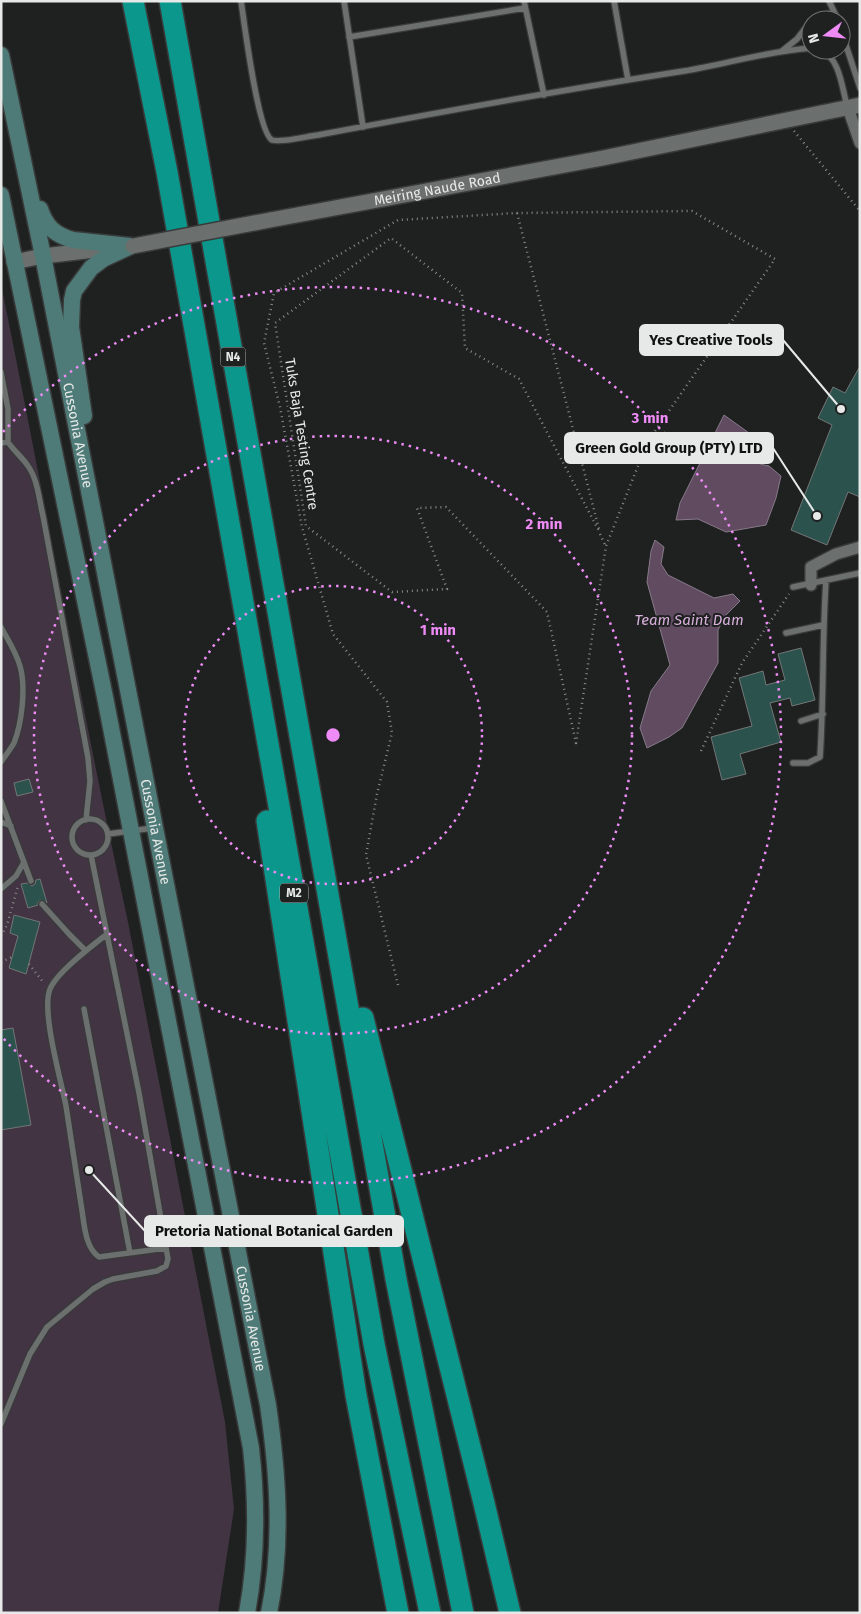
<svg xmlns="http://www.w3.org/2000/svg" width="861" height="1614" viewBox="0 0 861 1614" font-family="'Fira Sans',sans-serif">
<rect width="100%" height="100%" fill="#1e2120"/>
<path fill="#423442" d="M1,284C44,495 81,707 127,917L225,1422L234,1509L218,1613H1Z"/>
<path fill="#604b61" stroke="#887a8a" d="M724,415L749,433L760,464L769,466L781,476L776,498L766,525L726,532L698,519L676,520L680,503Z
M655,540L664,547L661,564L668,575L714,598L733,594L740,601L725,616L718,630V663L682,728L669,737L647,748L640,728L651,691L670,665L647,582L651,551Z"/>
<path fill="#2c524d" stroke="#737676" d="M860,366V497L848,492L827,545L791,530L832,425L818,418L833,387L845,393Z
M801,648L815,700L792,706L790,698L770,703L781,742L740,754L746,774L722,780L711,737L752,726L739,678L763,671L766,685L785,680L778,654Z
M29,779L33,792L17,796L14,783Z
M40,879L47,903L41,900L38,902V905L28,908L21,884L27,883L32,886L35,884L36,880Z
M14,915L40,922L26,974L9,968L18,936L10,933Z
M13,1028L31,1125L1,1130V1030Z"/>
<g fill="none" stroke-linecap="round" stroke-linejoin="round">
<defs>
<path id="service" d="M241,1C244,21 258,133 272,140C281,143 308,136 318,135C440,112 562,90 684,71C726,64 768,51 811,48
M344,1L363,127
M524,1L544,95
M614,1L628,80
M829,1L838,20
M812,20L834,12
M841,30L860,88
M349,37L525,8
M820,50C840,57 842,88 847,106
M782,51L797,39L811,21
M1,372L8,409V442
M1,443L8,442C14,451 22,457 28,466C38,480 39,500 43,516L88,758L90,781L86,820
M793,587L860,573
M1,627C8,640 16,652 20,666C26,687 22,723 14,743C10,750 5,756 1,762
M786,633L823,625
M801,721L823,714
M793,763H808L820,757C824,698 822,640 826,581
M1,801L31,881
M72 837a18 18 0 1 1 36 0a18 18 0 1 1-36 0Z
M1,822L11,826
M108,834L153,828
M1,889L16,876L24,862
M42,904L69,934L86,951
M107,934C92,946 57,972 50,989C41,1011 61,1080 66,1106C71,1138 76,1171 81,1204C84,1220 84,1247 99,1257L166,1248
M84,1009L130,1253
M1,1424L30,1354L47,1327L93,1289L105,1282L113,1279L157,1271L166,1266L168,1259L139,1093L91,855"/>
<path id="minor" d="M848,108L860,143
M811,585V567L836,554L860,547"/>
<g id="tertiary">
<path id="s1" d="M270,220L603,158L860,105"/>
<path d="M14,262L43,256L112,248"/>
</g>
<g id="secondary">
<path id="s2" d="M1,55L43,256L268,1405C278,1474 283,1544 269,1613"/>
<path d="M1,195L105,697L251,1448C257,1502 257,1559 247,1613"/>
<path d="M40,209C46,227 55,235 73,240L130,246"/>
<path d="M84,416L71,327L72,300L74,291L91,268L103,259L131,246"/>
</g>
<path id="motorway" d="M133,1L167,172L374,1344L430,1613
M170,1L396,1279L463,1613
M267,821L356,1395L398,1613
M363,1018L484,1503L510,1613"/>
</defs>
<use href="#service" stroke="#393b3b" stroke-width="8"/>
<use href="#minor" stroke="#393b3b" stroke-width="14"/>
<use href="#tertiary" stroke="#393b3b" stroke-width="18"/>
<use href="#secondary" stroke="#393b3b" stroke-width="19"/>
<use href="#motorway" stroke="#393b3b" stroke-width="24"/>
<path stroke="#878a89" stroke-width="2.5" stroke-dasharray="1 4" stroke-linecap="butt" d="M794,131L860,211
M517,213L599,529
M600,534L605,545
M701,751L742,663L789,594
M1,936L7,925L18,886
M1,962L12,957
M29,964L43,982
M398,985L366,855L377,794L392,733L387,702L333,634L302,527L280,407L264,343L274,293L398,220L517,213L692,211L775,259L648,441L606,546L576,743L547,612L446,507L417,508L447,589L392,592L306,526L275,323L391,238L462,293L465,348L519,379L600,533"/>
<use href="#service" stroke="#6b6f6e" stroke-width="5.5"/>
<use href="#minor" stroke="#6b6f6e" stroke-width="11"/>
<use href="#tertiary" stroke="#6b6f6e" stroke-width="15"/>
<use href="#secondary" stroke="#4e7b77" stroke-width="16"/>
<use href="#motorway" stroke="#0b978c" stroke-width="21"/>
<defs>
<path id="tertiary-bridge" d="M133,246L270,220"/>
</defs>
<use href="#tertiary-bridge" stroke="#393b3b" stroke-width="18" stroke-linecap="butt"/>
<use href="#tertiary-bridge" stroke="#6b6f6e" stroke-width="15"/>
</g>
<g fill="none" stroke="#ef8bf6" stroke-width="2.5" stroke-dasharray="2.5 5">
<circle cx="333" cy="735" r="149"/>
<circle cx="333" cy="735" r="299"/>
<path d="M3 432A448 448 0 1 1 3 1038"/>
</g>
<g text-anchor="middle" stroke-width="4" stroke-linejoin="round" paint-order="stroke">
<g fill="#1e2120" stroke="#aaadac" stroke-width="1">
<rect x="220.5" y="347.5" width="25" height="19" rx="4"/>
<rect x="280" y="883.5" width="28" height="19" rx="4"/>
</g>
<g font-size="12" font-weight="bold" fill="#e6e9e8">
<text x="233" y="361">N4</text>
<text x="294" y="897">M2</text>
</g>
<g font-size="14" fill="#e6e9e8" stroke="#1e2120">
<text dy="5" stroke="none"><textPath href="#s1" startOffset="170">Meiring Naude Road</textPath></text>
<text transform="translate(302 434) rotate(81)" y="5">Tuks Baja Testing Centre</text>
<text dy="5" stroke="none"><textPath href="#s2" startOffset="388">Cussonia Avenue</textPath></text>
<text dy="5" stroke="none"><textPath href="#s2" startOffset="792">Cussonia Avenue</textPath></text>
<text dy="5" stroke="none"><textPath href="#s2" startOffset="1288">Cussonia Avenue</textPath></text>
</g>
<g font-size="15" font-style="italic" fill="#d8afda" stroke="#1e2120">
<text x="689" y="625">Team Saint Dam</text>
</g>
</g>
<circle cx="333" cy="735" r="8" fill="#ef8bf6" stroke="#1e2120" stroke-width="2.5"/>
<g font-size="15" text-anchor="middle" font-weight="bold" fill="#ef8bf6" stroke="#1e2120" stroke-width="4" stroke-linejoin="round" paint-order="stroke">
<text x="650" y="423">3 min</text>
<text x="544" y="529">2 min</text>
<text x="438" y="635">1 min</text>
</g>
<path fill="none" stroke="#e6e9e8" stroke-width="2" d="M841 409L783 340M817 516L773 448M89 1170L145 1231"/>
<g fill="#e6e9e8" stroke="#1e2120" stroke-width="2">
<circle cx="841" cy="409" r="5"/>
<circle cx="817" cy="516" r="5"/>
<circle cx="89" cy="1170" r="5"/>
</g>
<g fill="#e6e9e8" stroke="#e6e9e8" stroke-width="2">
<rect x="640" y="325" width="143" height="30" rx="5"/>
<rect x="565" y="433" width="208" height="30" rx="5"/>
<rect x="145" y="1216" width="258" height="30" rx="5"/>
</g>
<g font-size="15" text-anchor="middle" font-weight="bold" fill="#111">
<text x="711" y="345">Yes Creative Tools</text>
<text x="669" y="453">Green Gold Group (PTY) LTD</text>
<text x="274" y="1236">Pretoria National Botanical Garden</text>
</g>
<rect width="861" height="1614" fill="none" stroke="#e6e9e8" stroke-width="5"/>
<g transform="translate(826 35) rotate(255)"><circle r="24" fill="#1e2120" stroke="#6e7170"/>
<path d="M0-4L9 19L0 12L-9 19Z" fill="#ef8bf6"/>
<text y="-8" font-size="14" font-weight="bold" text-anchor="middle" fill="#e6e9e8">N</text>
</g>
</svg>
